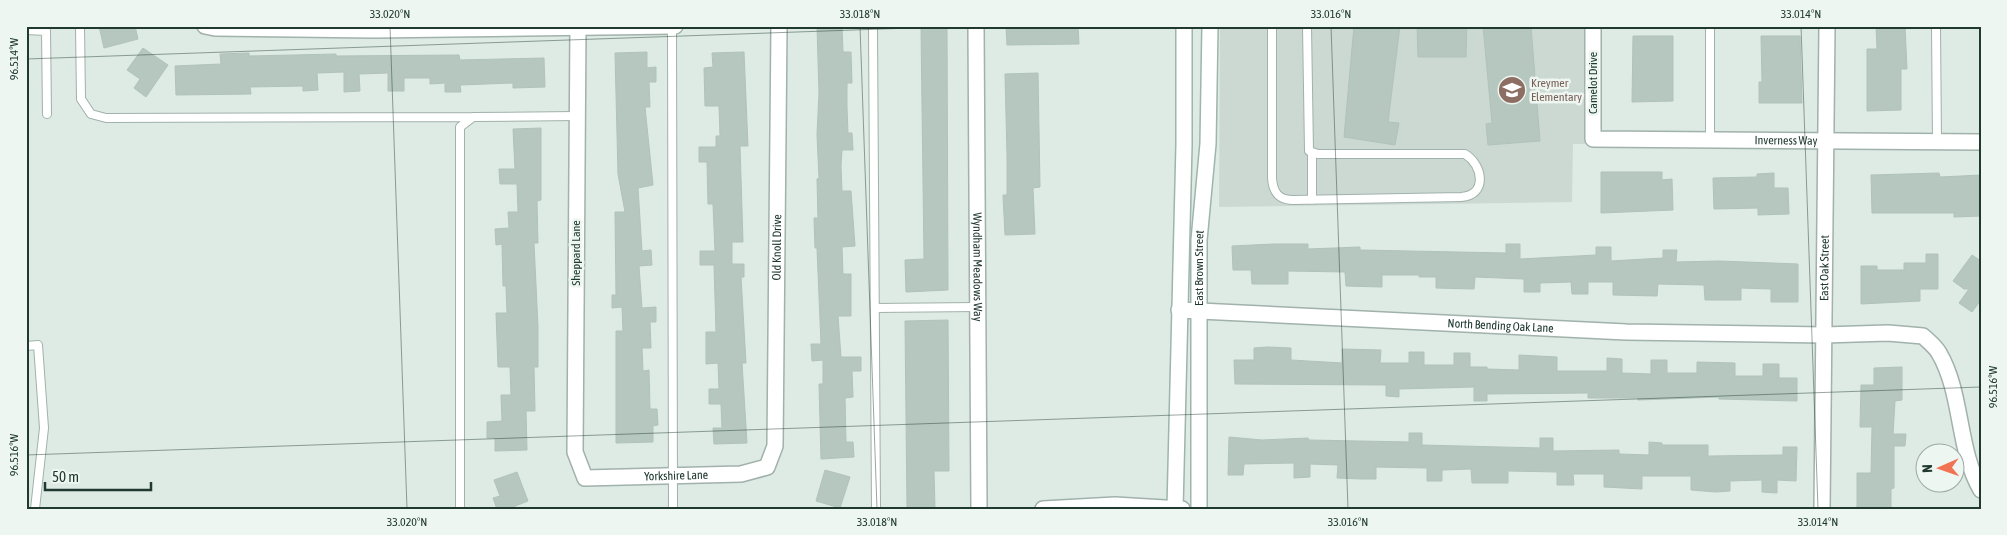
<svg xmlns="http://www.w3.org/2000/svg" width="2007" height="535" viewBox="0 0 2007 535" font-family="'Asap Condensed',sans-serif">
<rect width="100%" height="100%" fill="#deeae4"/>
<path fill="#ccd9d3" d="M1220,26H1589V144H1573L1572,202L1219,207Z"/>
<path fill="#b6c7bf" stroke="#b0c3ba" d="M99,26H135L138,39L104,48Z
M817,26H842L843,52H851L852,83H847V108L848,133H852L853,150H842L841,166L842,191H851L855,246L842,247L843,274H851V316H838L841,357H861V371H852L853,397L845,398L846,442H853L854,457L821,459L819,384H823V360L812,361L811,344H821L817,248H815L814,218H818L817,179L819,178L817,135L819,93Z
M947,26L948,290L906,292L905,260L924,259L921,27Z
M1006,26H1078L1079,44L1007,45Z
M1354,26H1400L1388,122L1399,123L1395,145L1344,137Z
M1417,26H1467L1466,57H1418Z
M1483,26H1531L1540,141L1488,145L1486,124L1492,123Z
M1876,26H1905L1907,69H1901V110L1867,111V49H1877Z
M1633,36H1673V101L1632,102Z
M1761,36H1800L1802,103H1759V82H1762Z
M143,48L168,65L146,97L134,88L140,79L127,70Z
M647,52V68L656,67V82H649L650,107H645L653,185L638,188L642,251L651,250L652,265L639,266L642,308L656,307V322H650L651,348H642L643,371L649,370L650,409H657L658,425L653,426V442L616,443V331H623L622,307L612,308V295H616L615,212H625L618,174L615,53Z
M744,52L748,146H740L743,242H732V264H744V277H741L746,363H742L747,443L714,444L713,428H722L721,404H709V389H719L718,363L706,364V332H716L714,265H700V251H715L713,204H708L707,162H699V147H716V136H720L719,106H705L704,68L713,67L712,53Z
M249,53V56L336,54V56L459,55L460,60L544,58L545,87L513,88V83L460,85L461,92H445V83L430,84V78H404V91H388V73L359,74L360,91L344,92V72L317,73L318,90L303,91V86L250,87L251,94L176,95L175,66L221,64L220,54Z
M1038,73L1040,187L1033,188L1035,234L1005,235L1003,195H1007V155L1005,74Z
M541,128V200L537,201L538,243H534L538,327V367H534L535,411H526L527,450L495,451V438H487V422L502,421L501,395H511L510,367H498L496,313H507L506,286H503L502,244L496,245L495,229L509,228L508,212H518L517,184H500L499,169H515L513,129Z
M1601,172H1662V180L1672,179L1673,210L1601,213Z
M1774,173V188H1788L1789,214L1758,215V208L1714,209L1713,178L1757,177V174Z
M1939,173L1940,177L1981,175V216L1954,217V213H1872L1871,175Z
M1274,244H1308V249L1360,247V250L1506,253V244H1520V259L1596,255V247H1611V261L1663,258V250H1677L1676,262L1719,261L1798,264V302H1771V289L1741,288V300H1705L1704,285L1658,284L1657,296L1613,295V282H1588V294H1572L1571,282L1540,283V292H1524V279L1475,277L1474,289L1436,288V277H1419V275H1382V287L1346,286L1345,272L1288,271V284H1252L1251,270H1233L1232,246Z
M1926,254H1938V289H1920V301L1861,304V266H1877V270H1904V263H1926Z
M1972,255L1981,261V300L1972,312L1959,303L1969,289H1964L1953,281Z
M948,320L949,471H934L935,509H907L905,321Z
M1268,347L1291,348V360L1342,363V349L1381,350L1380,363H1409V352H1424V365H1454V353H1470V367H1487V369L1519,370V355L1557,357V371H1607V358L1622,359V373L1651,374V360H1667V373H1697V362L1735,363V376H1763V364H1779V378H1797V401L1719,399V397L1638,400V398H1588V393L1487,394V401H1474V387L1399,389V397L1386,396V385L1235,384L1234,360H1254V348Z
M1902,367V400L1895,401L1893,434H1906L1905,446H1894V488L1891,489V509H1857V473H1871L1872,427H1860L1861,385H1874V368Z
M1409,433H1422V445L1540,448V438H1553V451L1619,450V454L1649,455V442L1662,443V445H1708V456L1783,455V447H1797L1796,481L1777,480V493L1762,492V480L1730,481V491L1716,492L1691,490V476H1642V489L1604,487V474H1573L1574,485H1557V472L1508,471V483H1472L1471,469L1442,470V481H1427V468L1376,467V479H1362L1337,478L1338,465L1310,464V477L1294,478V463L1244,464L1243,475H1228L1229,437L1262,440L1308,438L1309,440L1409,442Z
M825,470L850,477L840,508L816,501Z
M517,472L528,501L508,509H497L493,498L500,496L494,480Z"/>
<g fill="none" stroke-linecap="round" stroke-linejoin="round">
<defs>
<path id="service" d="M80,26L81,99L91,114L106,118L473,117
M672,26L673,509
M873,26L876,509
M1272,26V178C1273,192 1278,200 1293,200L1461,197C1488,195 1483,165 1465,154H1318L1309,151L1307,26
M1936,26L1937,142
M26,30L46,31L47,114
M1710,140V26
M1312,153V200
M875,308L977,307
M26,346L38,345L44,428L35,509
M460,509V127L473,117L577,116"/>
<g id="minor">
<path d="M205,26L215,28L374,30L675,26"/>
<path id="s1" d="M578,26L575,452L585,478L741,474L767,467L775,446L779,26"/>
<path id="s2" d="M976,26L979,509"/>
<path id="s3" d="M1593,26V139L1981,142"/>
<path id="s4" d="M1179,310L1626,332L1824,335L1888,333L1923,336C1928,341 1935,346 1939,353C1963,394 1957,449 1981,490"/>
<path d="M1043,509L1115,505L1182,509"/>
<path id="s5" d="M1822,509L1827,26"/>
</g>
<g id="secondary">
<path d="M1175,509L1184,145V26"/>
<path id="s6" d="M1199,509V240L1208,144L1210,26"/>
</g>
</defs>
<use href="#service" stroke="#a1b1ab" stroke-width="10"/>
<use href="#minor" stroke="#a1b1ab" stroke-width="18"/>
<use href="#secondary" stroke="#9db5ab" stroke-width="18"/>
<use href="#service" stroke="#fff" stroke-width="8"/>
<use href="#minor" stroke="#fff" stroke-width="15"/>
<use href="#secondary" stroke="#fff" stroke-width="15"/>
</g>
<path fill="none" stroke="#203931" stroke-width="1" stroke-opacity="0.45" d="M390,26L407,509M860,26L877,509M1331,26L1348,509M1801,26L1818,509M26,59L968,26M26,455L1981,387"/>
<defs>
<symbol id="school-disc" viewBox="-11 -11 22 22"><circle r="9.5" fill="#8d6e63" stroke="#eef6f2"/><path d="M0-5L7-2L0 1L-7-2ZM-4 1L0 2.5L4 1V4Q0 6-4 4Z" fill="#fff"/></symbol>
</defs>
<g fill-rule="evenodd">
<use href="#school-disc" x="1496" y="74" width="32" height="32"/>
</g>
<g text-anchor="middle" stroke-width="5" stroke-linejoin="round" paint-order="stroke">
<g font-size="12" fill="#785e54" stroke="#eef6f2" text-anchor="start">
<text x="1531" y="87">Kreymer<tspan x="1531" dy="14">Elementary</tspan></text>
</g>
<g font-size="12" fill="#203931" stroke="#eef6f2">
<text transform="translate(1593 83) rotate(-90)" y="4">Camelot Drive</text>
<text dy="4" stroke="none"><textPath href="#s3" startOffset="306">Inverness Way</textPath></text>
<text dy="4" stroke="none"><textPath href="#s1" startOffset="858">Old Knoll Drive</textPath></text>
<text transform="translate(576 253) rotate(-90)" y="4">Sheppard Lane</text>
<text dy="4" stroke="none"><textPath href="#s2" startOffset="241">Wyndham Meadows Way</textPath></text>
<text dy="4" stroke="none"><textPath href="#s6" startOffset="241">East Brown Street</textPath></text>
<text dy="4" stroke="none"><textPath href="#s5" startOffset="241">East Oak Street</textPath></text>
<text dy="4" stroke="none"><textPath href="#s4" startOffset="322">North Bending Oak Lane</textPath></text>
<text dy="4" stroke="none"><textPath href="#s1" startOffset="545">Yorkshire Lane</textPath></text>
</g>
</g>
<rect width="2007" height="535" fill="none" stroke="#eef6f2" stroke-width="55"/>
<g transform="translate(1940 468) rotate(268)"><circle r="24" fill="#eef6f2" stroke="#9caaa5"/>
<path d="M0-4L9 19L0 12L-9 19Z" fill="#f17354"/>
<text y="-8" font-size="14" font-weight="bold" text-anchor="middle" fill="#203931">N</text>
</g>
<path d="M45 482v8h106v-8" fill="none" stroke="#203931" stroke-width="2.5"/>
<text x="52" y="482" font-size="15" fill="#203931" stroke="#eef6f2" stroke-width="4" paint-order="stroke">50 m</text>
<rect x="28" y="28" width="1952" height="480" fill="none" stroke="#203931" stroke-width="2"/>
<g font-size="12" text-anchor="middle" fill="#203931">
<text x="390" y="18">33.020°N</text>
<text x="860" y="18">33.018°N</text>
<text x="1331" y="18">33.016°N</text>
<text x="1801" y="18">33.014°N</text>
<text transform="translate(14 59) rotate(-90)" y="4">96.514°W</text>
<text transform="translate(1993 387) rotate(-90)" y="4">96.516°W</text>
<text transform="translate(14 455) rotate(-90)" y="4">96.516°W</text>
<text x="407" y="526">33.020°N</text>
<text x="877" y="526">33.018°N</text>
<text x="1348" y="526">33.016°N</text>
<text x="1818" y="526">33.014°N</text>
</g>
</svg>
